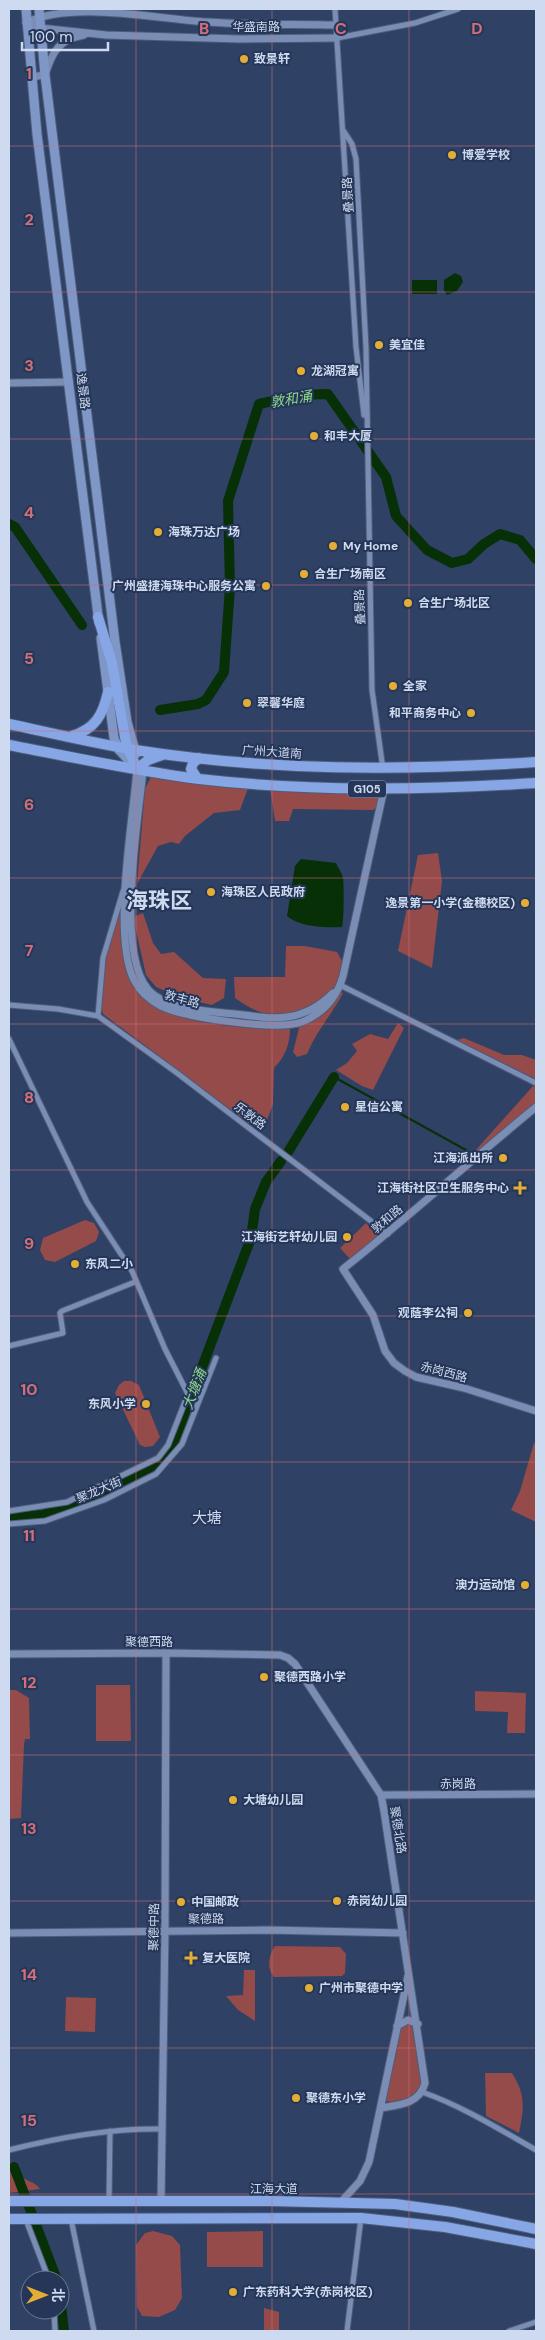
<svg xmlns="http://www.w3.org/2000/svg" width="545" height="2340" viewBox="0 0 545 2340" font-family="'DM Sans','Noto Sans SC',sans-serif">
<rect width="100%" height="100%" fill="#2f4164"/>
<path fill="#954b49" d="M151,777L248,788L240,810L214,813L185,836L179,844L171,842L158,846L137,884L145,789Z
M270,788L381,792L376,808L373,810L293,809L289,821H275Z
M438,853L442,881L432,968L398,951L418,855Z
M122,900L133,984C152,1026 250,1029 290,1029C290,1044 285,1057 274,1068L273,1104L267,1120L250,1124L103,1014C94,983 113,931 122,900Z
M143,913L153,943L161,954L174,952L203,978L226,979L224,998L212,1005L182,998L156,987L146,975L133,917Z
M286,946H305L337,952L342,961C340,972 338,985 329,993C316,1006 289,1016 270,1014C257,1013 245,1005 235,998L234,977H285Z
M340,992L343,993C332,1014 316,1032 307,1054L297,1057L293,1052L300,1024Z
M398,1023L404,1028L373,1090L362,1086L336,1070L347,1063L357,1051L352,1044L370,1034L388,1039Z
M464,1038L504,1055H522L536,1060V1079L457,1040Z
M533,1086L536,1087V1105L486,1146L474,1152Z
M85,1220L94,1223L99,1232L96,1241L55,1262L45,1260L40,1250L43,1238Z
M366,1223L378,1236L351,1260L340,1248Z
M124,1381H131L139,1385L160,1437L153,1446L145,1447L140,1445L115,1393L119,1385Z
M534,1443L536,1444V1522L511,1510L520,1491Z
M96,1685H130L131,1741H96Z
M9,1690H16L29,1698L30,1739H25L24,1745L21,1818L9,1819Z
M475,1691L526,1693L525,1733H507L508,1712L475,1711Z
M275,1946L340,1947L346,1954L345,1973L342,1976L274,1977C266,1969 269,1954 275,1946Z
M244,1970H255V2021L238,2010L226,1996L243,1995Z
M66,1997L96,1998L95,2032L65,2031Z
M405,2023L413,2024L422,2085L412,2099L391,2102L385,2101L399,2027Z
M485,2073H512C526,2095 524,2108 519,2133L486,2116Z
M9,2159C12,2166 15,2173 22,2177C28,2182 36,2182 40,2189L9,2193Z
M153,2231L172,2236L180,2245L182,2298L175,2310L159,2317L142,2316L137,2307L136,2245L145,2233Z
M263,2231V2267H207V2232Z
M264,2308L279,2312V2331H264Z"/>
<path fill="#073007" d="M455,273L461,276L463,282L457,291L447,295L444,290V280Z
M412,280H437V294H412Z
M301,859L336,863C338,868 342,873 343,878C344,882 344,923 342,927C326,928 299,927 287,916L295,866Z"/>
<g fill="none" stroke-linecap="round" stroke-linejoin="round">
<path stroke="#073007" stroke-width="2" d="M334,1077L466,1150"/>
<path stroke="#073007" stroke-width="10" d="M9,524L15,527L82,625
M160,710L198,704L206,700L224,672L230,587L228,501L259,404L301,395L328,394L386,477L396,516L427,550L452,563L468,559L484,544L500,534L520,540L536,559
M288,1152L334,1077
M9,1518L43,1515L71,1506L163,1461L174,1441L251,1238L255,1209L266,1182L281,1161
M14,2167L57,2280
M60,2297L64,2331"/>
<defs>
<path id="minor" d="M335,9L356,347L364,415
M337,38L415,23L458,9
M343,130L352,144L356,159L366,348L372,690L383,769
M340,985L536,1083
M9,1005L58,1009L98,1016L177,1073L388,1234
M98,1016L103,958L123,891
M9,1039L87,1202L132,1271L165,1349L188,1394L168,1445L158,1458L67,1502L9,1511
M9,1346L63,1333L60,1313L62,1311L135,1282
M9,1524L45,1521L104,1500L156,1474L182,1444L216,1358
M422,2092C462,2106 499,2129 536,2150
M9,2150C60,2137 110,2128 162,2129
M109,2201L110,2131
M71,2219L94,2331
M26,2220L49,2280
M54,2310L55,2331
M347,2331L361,2218
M509,2331L536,2322"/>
<path id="tertiary" d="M26,23L40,28L106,35L240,39L337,38
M26,23C70,0 157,19 207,22C250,25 293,24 336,25
M31,77L45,75C52,52 59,39 84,35
M9,383L69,382
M137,769C133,821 112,935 134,980C140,992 149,1000 161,1006C186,1018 276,1031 302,1022C324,1013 337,997 343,976L384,789
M143,770C139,818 112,965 154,995C177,1011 208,1011 235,1014C274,1019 302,1024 333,993
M536,1107C471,1160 409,1217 343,1269L373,1315L385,1351L394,1363L405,1371L416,1377L464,1388L536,1411
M9,1654L166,1653L280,1655L288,1658L295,1664L381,1795L384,1811L425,2083C420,2104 398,2105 381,2108
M381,1795L536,1794
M9,1933L268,1930L403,1933
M397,2026L408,2020L418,2024
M161,2201L165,1931L166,1653
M341,2202L360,2181L369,2162L408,1976"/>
<path id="secondary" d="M26,9L37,134L99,623
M39,9L45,75L115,642L127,722L136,754
M101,638L114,738L119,750L137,769"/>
<path id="trunk" d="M98,617L112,663L126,743L137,769
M9,724C51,733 93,743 135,750C268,771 402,771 536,762
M72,736C95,729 103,715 108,692
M9,745C72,757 135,771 199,779C312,792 424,790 536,783
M137,769L148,760L162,755
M197,778L191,769L193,763L199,758
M9,2201H271L395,2204L453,2212L536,2229
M9,2219L361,2218L445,2227L536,2244"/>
</defs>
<use href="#minor" stroke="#4e5d79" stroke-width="7"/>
<use href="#tertiary" stroke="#4e5d79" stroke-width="9"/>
<use href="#secondary" stroke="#4e5d79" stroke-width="11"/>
<use href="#trunk" stroke="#4e5d79" stroke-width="12"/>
<use href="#minor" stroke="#798db5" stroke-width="5"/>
<use href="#tertiary" stroke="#798db5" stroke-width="7"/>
<use href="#secondary" stroke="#7e97c7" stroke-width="9"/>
<use href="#trunk" stroke="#86a6e6" stroke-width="10"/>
</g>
<path fill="none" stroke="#d36f78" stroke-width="1" stroke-opacity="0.55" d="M136,9V2331M272,9V2331M409,9V2331M9,146H536M9,292H536M9,439H536M9,585H536M9,731H536M9,878H536M9,1024H536M9,1170H536M9,1316H536M9,1462H536M9,1609H536M9,1755H536M9,1901H536M9,2048H536M9,2194H536"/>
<g fill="#e4ae35" stroke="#253658" stroke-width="2">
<circle cx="244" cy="59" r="5"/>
<circle cx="452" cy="155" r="5"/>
<circle cx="379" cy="345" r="5"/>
<circle cx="301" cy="371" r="5"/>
<circle cx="314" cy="436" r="5"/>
<circle cx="158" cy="532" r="5"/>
<circle cx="333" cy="546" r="5"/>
<circle cx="304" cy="574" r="5"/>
<circle cx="266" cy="586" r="5"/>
<circle cx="408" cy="603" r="5"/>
<circle cx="393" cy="686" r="5"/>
<circle cx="247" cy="703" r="5"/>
<circle cx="471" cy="713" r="5"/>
<circle cx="211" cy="892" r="5"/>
<circle cx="525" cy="903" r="5"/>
<circle cx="345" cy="1107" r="5"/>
<circle cx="503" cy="1158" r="5"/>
<path d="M517.5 1180.5h5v5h5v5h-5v5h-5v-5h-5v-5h5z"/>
<circle cx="347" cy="1237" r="5"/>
<circle cx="75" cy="1264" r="5"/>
<circle cx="468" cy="1313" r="5"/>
<circle cx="146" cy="1404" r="5"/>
<circle cx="525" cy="1585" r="5"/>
<circle cx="264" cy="1677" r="5"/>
<circle cx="233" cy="1800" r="5"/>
<circle cx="337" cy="1901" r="5"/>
<circle cx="181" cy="1902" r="5"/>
<path d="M188.5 1950.5h5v5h5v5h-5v5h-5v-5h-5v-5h5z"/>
<circle cx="309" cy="1988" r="5"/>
<circle cx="296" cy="2098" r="5"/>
<circle cx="233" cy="2292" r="5"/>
</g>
<g text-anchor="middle" stroke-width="4" stroke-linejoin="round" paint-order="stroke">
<rect fill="#253658" stroke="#9ba9c2" stroke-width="1" x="348" y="780.5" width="38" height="17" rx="4"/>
<g font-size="11" font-weight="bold" fill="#cedaef">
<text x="367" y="793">G105</text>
</g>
<g font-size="12" fill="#cedaef" stroke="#253658">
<text x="256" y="31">华盛南路</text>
<text transform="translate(348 195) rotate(-93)" y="4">叠景路</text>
<text transform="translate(83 391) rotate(83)" y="4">逸景路</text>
<text transform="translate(360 607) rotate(-92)" y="4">叠景路</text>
<text transform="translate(272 752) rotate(4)" y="4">广州大道南</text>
<text transform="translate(182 999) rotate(16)" y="4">敦丰路</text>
<text transform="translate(250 1116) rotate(37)" y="4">乐敦路</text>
<text transform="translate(387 1219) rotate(-40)" y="4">敦和路</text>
<text transform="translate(444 1372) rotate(15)" y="4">赤岗西路</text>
<text transform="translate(99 1490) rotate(-23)" y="4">聚龙大街</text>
<text x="149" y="1646">聚德西路</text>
<text x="458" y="1788">赤岗路</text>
<text transform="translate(398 1830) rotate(81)" y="4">聚德北路</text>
<text transform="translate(206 1919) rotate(-1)" y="4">聚德路</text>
<text transform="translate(154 1927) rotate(-89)" y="4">聚德中路</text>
<text x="274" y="2193">江海大道</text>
</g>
<g font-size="12" font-weight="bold" fill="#cedaef" stroke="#253658" text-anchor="start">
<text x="254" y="63">致景轩</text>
<text x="462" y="159">博爱学校</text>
<text x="389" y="349">美宜佳</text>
<text x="311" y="375">龙湖冠寓</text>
<text x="324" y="440">和丰大厦</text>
<text x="168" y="536">海珠万达广场</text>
<text x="343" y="550">My Home</text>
<text x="314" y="578">合生广场南区</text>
<text x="256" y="590" text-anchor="end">广州盛捷海珠中心服务公寓</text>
<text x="418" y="607">合生广场北区</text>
<text x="403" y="690">全家</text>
<text x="257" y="707">翠馨华庭</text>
<text x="461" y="717" text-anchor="end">和平商务中心</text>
<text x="221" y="896">海珠区人民政府</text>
<text x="515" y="907" text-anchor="end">逸景第一小学(金穗校区)</text>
<text x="355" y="1111">星信公寓</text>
<text x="493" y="1162" text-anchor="end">江海派出所</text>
<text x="509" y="1192" text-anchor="end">江海街社区卫生服务中心</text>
<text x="337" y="1241" text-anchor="end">江海街艺轩幼儿园</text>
<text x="85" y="1268">东风二小</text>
<text x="458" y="1317" text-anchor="end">观蔭李公祠</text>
<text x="136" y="1408" text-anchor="end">东风小学</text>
<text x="515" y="1589" text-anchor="end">澳力运动馆</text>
<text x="274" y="1681">聚德西路小学</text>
<text x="243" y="1804">大塘幼儿园</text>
<text x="347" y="1905">赤岗幼儿园</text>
<text x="191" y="1906">中国邮政</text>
<text x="202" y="1962">复大医院</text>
<text x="319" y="1992">广州市聚德中学</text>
<text x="306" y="2102">聚德东小学</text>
<text x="243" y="2296">广东药科大学(赤岗校区)</text>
</g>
<g font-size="14" font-style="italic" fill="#8bd587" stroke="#253658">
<text transform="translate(291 399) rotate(-9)" y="5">敦和涌</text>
<text transform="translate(194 1389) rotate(-69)" y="5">大塘涌</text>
</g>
<g font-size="15" fill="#cedaef" stroke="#253658">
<text x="207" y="1523">大塘</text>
</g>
<g font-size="22" font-weight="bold" fill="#cedaef" stroke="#253658">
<text x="159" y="908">海珠区</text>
</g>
</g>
<g font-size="16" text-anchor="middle" font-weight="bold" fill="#d36f78" stroke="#253658" stroke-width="4" stroke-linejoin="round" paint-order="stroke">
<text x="204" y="34">B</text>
<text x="341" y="34">C</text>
<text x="477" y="34">D</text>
<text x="29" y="79">1</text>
<text x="29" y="225">2</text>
<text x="29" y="371">3</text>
<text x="29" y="518">4</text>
<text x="29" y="664">5</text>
<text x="29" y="810">6</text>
<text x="29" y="956">7</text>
<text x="29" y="1103">8</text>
<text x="29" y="1249">9</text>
<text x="29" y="1395">10</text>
<text x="29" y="1541">11</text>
<text x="29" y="1688">12</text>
<text x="29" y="1834">13</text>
<text x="29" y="1980">14</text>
<text x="29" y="2126">15</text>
</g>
<rect width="545" height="2340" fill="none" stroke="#cedaef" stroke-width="20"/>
<g transform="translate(45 2295) rotate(90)"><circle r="24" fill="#253658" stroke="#697894"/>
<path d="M0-4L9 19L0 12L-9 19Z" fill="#e4ae35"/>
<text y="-8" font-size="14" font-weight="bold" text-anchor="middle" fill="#cedaef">北</text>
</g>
<path d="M22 42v8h86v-8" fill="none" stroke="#cedaef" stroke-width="2.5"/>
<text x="30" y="42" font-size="15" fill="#cedaef" stroke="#253658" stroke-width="4" paint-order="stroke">100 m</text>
</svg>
